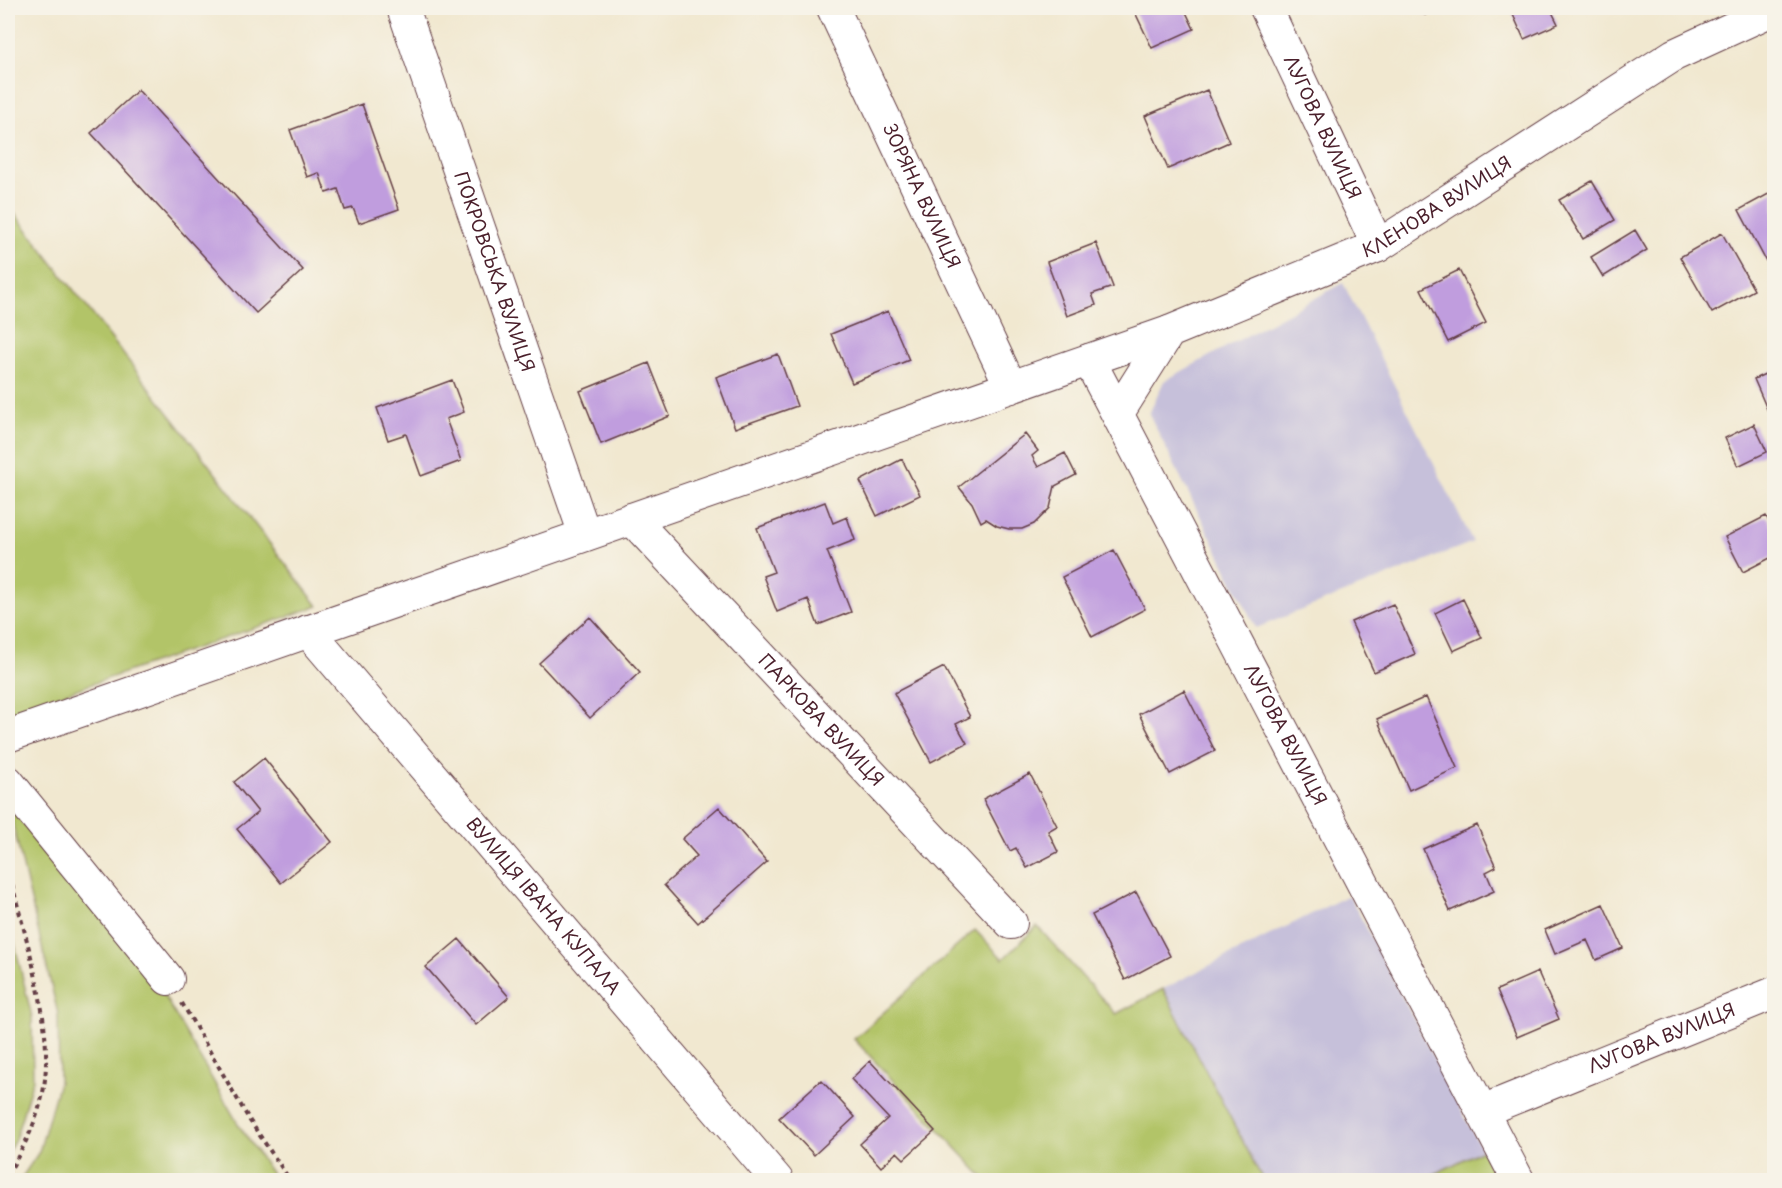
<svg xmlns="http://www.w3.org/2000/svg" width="1782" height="1188" viewBox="0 0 1782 1188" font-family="'Playpen Sans',sans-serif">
<rect width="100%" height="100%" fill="#f7f3e8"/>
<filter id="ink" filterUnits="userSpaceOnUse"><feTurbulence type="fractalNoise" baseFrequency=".0167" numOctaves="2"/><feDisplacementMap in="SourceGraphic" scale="12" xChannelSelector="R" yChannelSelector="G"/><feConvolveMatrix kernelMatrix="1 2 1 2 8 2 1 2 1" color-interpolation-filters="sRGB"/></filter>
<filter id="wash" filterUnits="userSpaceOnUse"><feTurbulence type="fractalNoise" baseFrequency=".008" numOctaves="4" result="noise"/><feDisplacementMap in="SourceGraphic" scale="24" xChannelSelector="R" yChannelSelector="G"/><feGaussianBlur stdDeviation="1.35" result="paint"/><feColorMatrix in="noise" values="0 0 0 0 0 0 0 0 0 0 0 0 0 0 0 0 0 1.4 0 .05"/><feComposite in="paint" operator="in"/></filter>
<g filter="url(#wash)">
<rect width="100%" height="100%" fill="#f1e8d0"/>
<path fill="#c6c0da" d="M1343,283L1473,542L1256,628L1149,414L1164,381Z
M1349,895L1482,1150L1423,1180H1263L1163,989Z"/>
<path fill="#b2c468" stroke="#7e724a" stroke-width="1.5" d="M8,205L318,606L8,713Z
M8,804L158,985L240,1127L276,1180H20L39,1152L59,1082L58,1014Z
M8,916L32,1017L33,1079L15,1140L8,1152Z
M1037,926L1116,1014L1163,989L1263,1180H986L854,1039L975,930L1003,959Z
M1482,1150L1498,1180H1423Z"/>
<g id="blocks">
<path fill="#c09dde" d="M1133,8H1184L1194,29L1152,48Z
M1422,8H1441L1425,15Z
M1510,8H1550L1558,24L1524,39Z
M138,90L303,270L256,313L91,133Z
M1207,90L1229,142L1168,169L1145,116Z
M362,104L399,209L359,223L353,208L345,210L338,189L326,193L319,173L307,177L290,130Z
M1592,181L1615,220L1583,239L1559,200Z
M1774,191V257L1766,261L1739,210Z
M1635,230L1647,250L1603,277L1591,257Z
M1722,233L1754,290L1712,313L1680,257Z
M1096,243L1113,287L1092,294L1096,305L1067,316L1047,262Z
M1459,270L1486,323L1448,342L1421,289Z
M888,311L909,360L852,383L831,334Z
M778,354L797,406L735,428L716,377Z
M649,363L670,416L601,444L580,391Z
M1774,370V414L1770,416L1754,379Z
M452,380L464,412L446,419L461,461L421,476L406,434L388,440L377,408Z
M1754,424L1767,452L1738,466L1725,438Z
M1025,434L1038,451L1032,456L1038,467L1065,453L1076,475L1055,486L1050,508L1034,524L1022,529H1009L997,526L986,519L981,522L972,503L959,487Z
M902,459L920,495L877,516L860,481Z
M825,502L833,523L847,517L855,540L827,551L851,612L818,625L808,599L777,612L763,576L774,572L757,528Z
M1766,516L1774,531V556L1743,572L1725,537Z
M1114,550L1145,609L1092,637L1062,577Z
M1463,599L1482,638L1453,651L1435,613Z
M1393,604L1415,654L1374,672L1351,622Z
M590,617L640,672L590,718L539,663Z
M944,667L970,717L956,724L967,743L931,762L894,693Z
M1184,690L1215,751L1170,774L1139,714Z
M1426,697L1457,768L1409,790L1377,719Z
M264,758L332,842L281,883L237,829L258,812L234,782Z
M1030,774L1057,826L1048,831L1058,852L1027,868L1016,848L1010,851L983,799Z
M719,807L767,862L698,923L664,885L697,856L682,839Z
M1477,825L1496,867L1486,872L1494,891L1450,911L1423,849Z
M1136,892L1170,956L1125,980L1092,915Z
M1603,904L1623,948L1596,960L1587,940L1555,954L1545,930Z
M459,939L509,997L476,1025L426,967Z
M1538,972L1559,1019L1517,1037L1497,990Z
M870,1061L935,1131L904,1159L897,1152L881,1167L860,1144L888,1118L851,1079Z
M821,1080L855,1117L814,1155L779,1118Z"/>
</g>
</g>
<g filter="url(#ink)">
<use href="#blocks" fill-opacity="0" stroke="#633d44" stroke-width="1.5"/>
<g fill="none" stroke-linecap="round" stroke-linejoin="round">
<defs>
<g id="minor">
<path id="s1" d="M403,8L585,535"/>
<path id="s2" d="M833,8L1011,387"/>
<path id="s3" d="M1266,8L1378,246"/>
<path id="s4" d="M1089,360L1518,1180"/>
<path id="s5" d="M1118,413L1169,332L1378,246L1674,55L1774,9"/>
<path id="s6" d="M632,519L1011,923"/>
<path id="s7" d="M308,631L777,1180"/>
<path d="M8,736L1169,332"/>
<path d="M8,782L168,979"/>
<path id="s8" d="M1482,1111L1774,993"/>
</g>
</defs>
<use href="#minor" stroke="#633d44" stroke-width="34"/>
<path stroke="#633d44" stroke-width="4" stroke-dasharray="4.5 4.5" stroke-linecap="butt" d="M8,867C23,933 52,1012 45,1079C42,1111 25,1147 8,1173
M182,1003L250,1121L290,1180"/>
<use href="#minor" stroke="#fff" stroke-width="32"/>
</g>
</g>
<g text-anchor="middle" stroke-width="5" stroke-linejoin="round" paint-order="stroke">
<g font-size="18" fill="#4a1f2b" stroke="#f7f3e8">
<text dy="6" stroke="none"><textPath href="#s3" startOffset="132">ЛУГОВА ВУЛИЦЯ</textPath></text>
<text dy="6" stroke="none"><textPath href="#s2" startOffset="208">ЗОРЯНА ВУЛИЦЯ</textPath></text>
<text dy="6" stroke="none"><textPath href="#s5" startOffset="392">КЛЕНОВА ВУЛИЦЯ</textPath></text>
<text dy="6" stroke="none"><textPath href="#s1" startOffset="279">ПОКРОВСЬКА ВУЛИЦЯ</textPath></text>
<text dy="6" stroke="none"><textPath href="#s6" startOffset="276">ПАРКОВА ВУЛИЦЯ</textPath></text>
<text dy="6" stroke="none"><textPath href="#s4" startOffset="423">ЛУГОВА ВУЛИЦЯ</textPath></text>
<text dy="6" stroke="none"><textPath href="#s7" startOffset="362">ВУЛИЦЯ ІВАНА КУПАЛА</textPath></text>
<text dy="6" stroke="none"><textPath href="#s8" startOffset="194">ЛУГОВА ВУЛИЦЯ</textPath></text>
</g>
</g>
<rect width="1782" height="1188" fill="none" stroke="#f7f3e8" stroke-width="30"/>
</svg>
